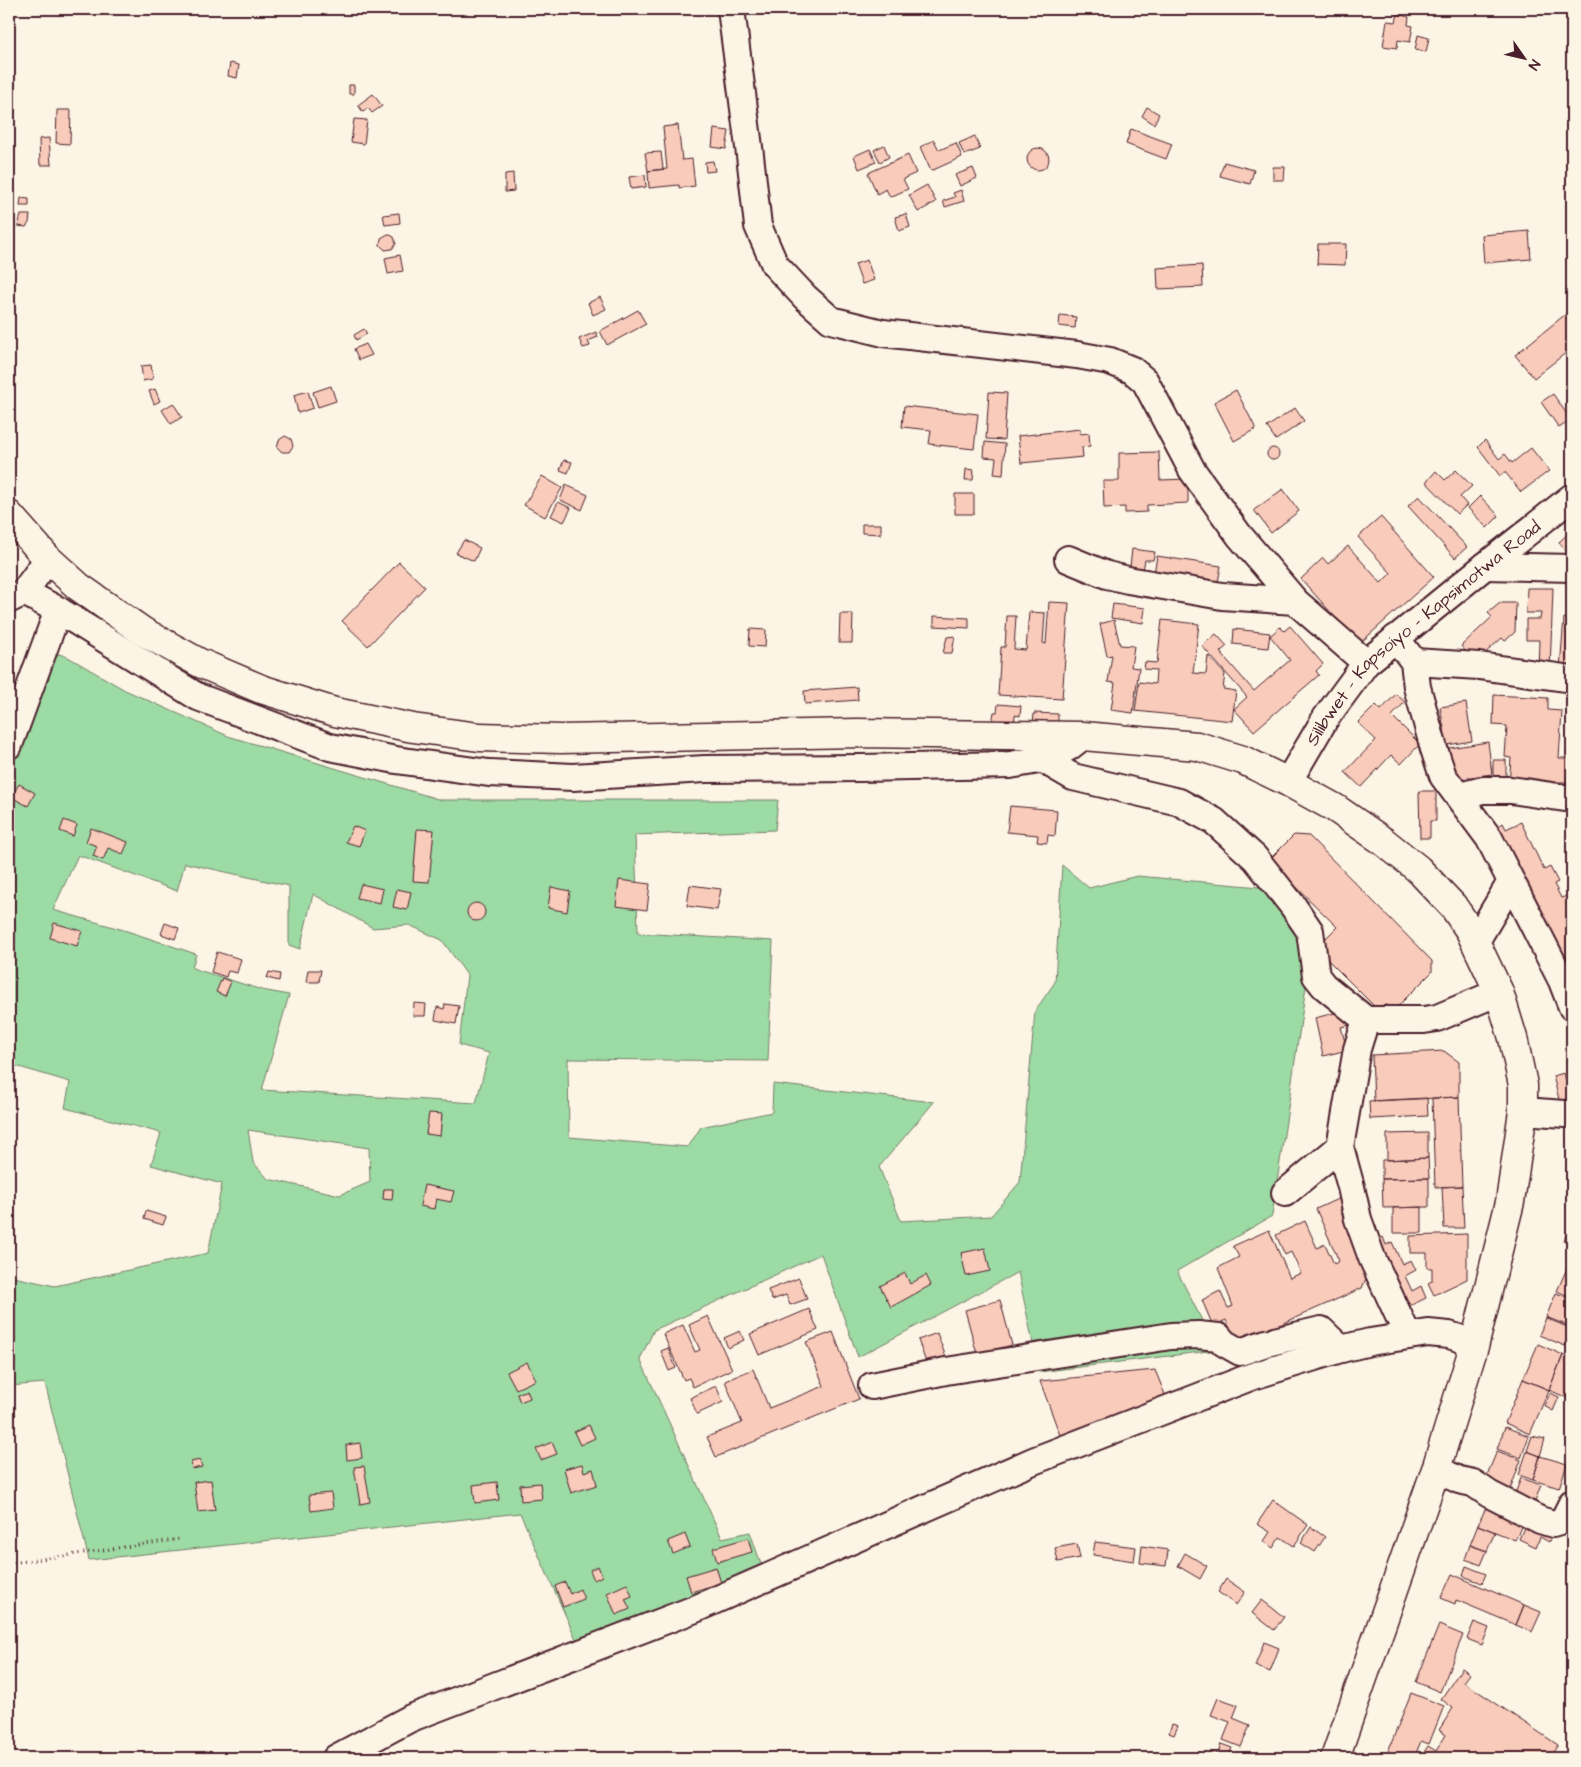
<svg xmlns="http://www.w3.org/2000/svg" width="1581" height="1767" viewBox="0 0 1581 1767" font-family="'Architects Daughter',sans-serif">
<rect width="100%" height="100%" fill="#fcf5e5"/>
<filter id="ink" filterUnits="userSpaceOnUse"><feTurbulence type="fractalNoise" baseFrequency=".02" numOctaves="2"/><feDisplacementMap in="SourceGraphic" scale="10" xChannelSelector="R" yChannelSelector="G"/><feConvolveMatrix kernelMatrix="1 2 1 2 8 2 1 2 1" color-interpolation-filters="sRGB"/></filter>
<g filter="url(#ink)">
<path fill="#9ddba4" stroke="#747d68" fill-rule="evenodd" d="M35,646L68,657L125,690L228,736L441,800H778L775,830L635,835L638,933L773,941L768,1061L568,1059L569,1137L688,1147L701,1127L772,1112L773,1084L934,1102L879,1167L901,1221L991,1216L1020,1182L1035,1011L1055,982L1062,865L1089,888L1137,876L1260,887L1312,946L1272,1216L1177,1271L1217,1350L1039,1372L1018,1272L858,1357L821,1254L654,1330L640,1359L722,1538L750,1532L763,1570L580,1648L520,1513L89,1560L45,1383L9,1386V1276L55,1286L208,1253L222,1184L151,1165L161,1133L65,1108L70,1082L9,1064V708ZM78,855L177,891L185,863L289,886V945L300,949L313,894L373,928L409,925L442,940L467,975L459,1045L489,1053L476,1103L262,1090L289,995L262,990L192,968L196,954L124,930L53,910ZM248,1130L369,1148L370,1182L340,1195L268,1179L253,1162Z"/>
<path fill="#f8cbbb" stroke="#4a1f2b" d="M118,9H134V11L118,12Z
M1398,14L1409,17L1408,25L1413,26L1410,42L1398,40L1397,48L1383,46L1387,21L1396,22Z
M1418,35L1429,38L1426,52L1415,50Z
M230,63L239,65L237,78L228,76Z
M349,85H354V94H349Z
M373,94L382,106L372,113L368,108L363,112L358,105Z
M1147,107L1159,114L1154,124L1142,116Z
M57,110H71L70,144L56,143Z
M354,119L367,120L364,144L351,142Z
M678,125L682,160L692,159L695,186L679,188V185L649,188L648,171L667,169L663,127Z
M714,129L729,131L726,149L712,147Z
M1131,129L1172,144L1166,159L1126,144Z
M975,136L980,149L964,155L959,143Z
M49,138L51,165H40L39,139Z
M934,140L939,150L956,143L962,157L931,171L920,147Z
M884,145L889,157L880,162L874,150Z
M1027 159a11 11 0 1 1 22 0a11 11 0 1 1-22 0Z
M870,149L876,162L859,169L854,156Z
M661,152L663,169L648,171L645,153Z
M908,155L916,173L903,179L908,189L890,197L886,189L877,194L868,173Z
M713,161L715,171L706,172L705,162Z
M1224,162L1254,170L1250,184L1220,176Z
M1273,167H1285L1284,180H1273Z
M973,168L977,178L960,186L955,175Z
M513,173L514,191L505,192V174Z
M645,175L646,187L631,189L629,177Z
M927,185L936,202L918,212L909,195Z
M961,190L964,201L945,207L943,201L955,197L953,193Z
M21,198L29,199V206H20Z
M399,213L400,223L385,225L383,215Z
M906,214L910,227L899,231L895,217Z
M21,215H30L29,223L26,227L18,226Z
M1529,231L1531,259L1484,263L1482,235Z
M388,234L394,237L396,244L392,249L385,250L380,245L381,238Z
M1318,244H1346L1345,265L1317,264Z
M400,255L403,271L388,274L385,258Z
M867,260L874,280L862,284L855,264Z
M1202,265L1203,287L1158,289L1157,268Z
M600,297L606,309L593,315L588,303Z
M1572,309V348L1534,378L1515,355Z
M638,310L646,324L607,345L600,331Z
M1060,315L1076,317L1075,328L1059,326Z
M364,329L367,334L356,340L354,335Z
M596,332L598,337L588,341L590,346L583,348L579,339Z
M366,344L372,355L359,360L354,349Z
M151,365L153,379L143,381L141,366Z
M331,386L336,401L318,407L313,392Z
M155,389L160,401L154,404L149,391Z
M1236,390L1256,429L1234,441L1214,402Z
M308,391L313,408L298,413L294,395Z
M989,392L1007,393L1004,440L986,439Z
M1553,394L1571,420L1559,428L1541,402Z
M173,403L182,417L171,424L162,410Z
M904,406L978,414L974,449L929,444L931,430L902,427Z
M1295,408L1304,421L1276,440L1267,427Z
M1080,429V434L1089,433L1090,446L1082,447L1083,457L1021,463L1018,436Z
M285,436L291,439L293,446L289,452H282L277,447L279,440Z
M1485,440L1499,459L1505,454L1512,463L1531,448L1549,471L1521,492L1505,472L1500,476L1478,447Z
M985,442L1005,444L1003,475L994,474L996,458L984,457Z
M1267 454a6 6 0 1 1 12 0a6 6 0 1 1-12 0Z
M1159,452L1160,480L1188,479V503L1147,505V512L1125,513V507L1104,508L1103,481H1119V453Z
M564,460L572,462L568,473L560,470Z
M966,469L974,470L973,480H965Z
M1456,470L1472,486L1460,497L1467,505L1457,514L1426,482L1436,471L1445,480Z
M542,476L562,488L545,517L524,505Z
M566,485L588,495L582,510L560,500Z
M1283,489L1299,511L1271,533L1254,510Z
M955,494H974V514H955Z
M1419,496L1467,547L1455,558L1408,506Z
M1480,496L1499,516L1487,528L1468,508Z
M558,502L571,508L564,522L551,516Z
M1381,517L1434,577L1359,644L1301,579L1323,558L1328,564L1348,546L1381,583L1391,573L1358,537Z
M862,524H881V534L862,533Z
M1572,530V558L1559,542Z
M464,540L480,548L474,561L456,553Z
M1132,549L1155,552L1153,560H1145L1143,570L1130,567Z
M1157,556L1221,566L1217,588L1153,579Z
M399,562L425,587L368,646L342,621Z
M1527,588H1553L1550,671H1538L1539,640H1526V619H1540L1541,613H1526Z
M1049,602L1069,603L1062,699L998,695L1001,647H1005L1007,616H1016L1014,649L1026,650L1029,612L1045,613L1043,643L1046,644Z
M1500,603H1516L1515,632L1505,641L1502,638L1475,662L1461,646L1492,617L1488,613Z
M1113,604L1145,608L1143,623L1111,618Z
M840,614H853L852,643H839Z
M934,616L969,618V628L934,626Z
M1564,618L1572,619V669L1560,668Z
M1114,620L1120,645L1134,646L1131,667L1139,668L1133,713L1111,710L1115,683L1108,682L1112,655L1107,656L1100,624Z
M1162,620L1199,624L1193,673L1206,674L1208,656L1225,674L1223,689L1236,691L1232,721L1135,711L1139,682L1155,684L1156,670L1144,669L1145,662L1157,663Z
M1290,626L1323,664L1316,671L1319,675L1254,731L1234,709L1247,697L1202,646L1216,634L1227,646L1220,652L1254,691L1290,660L1270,636L1280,627L1284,631Z
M750,629L766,630L765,647L749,646Z
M1234,629L1270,633L1268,648L1233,644Z
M955,636L952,653H943L947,637Z
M857,687L858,700L805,704L804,691Z
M1396,694L1405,702L1392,716L1420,744L1401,764L1391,755L1361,787L1345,772L1376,740L1358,723L1376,705L1381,710Z
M1494,695L1548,698V710L1562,711L1559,758H1571L1572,782H1558L1557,789L1509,786L1511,758L1505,757L1507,726L1493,725Z
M1466,703L1472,741L1447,745L1440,707Z
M998,704L1021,706L1020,716L1015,715L1014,725L992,723L994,712H997Z
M1034,713L1058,714V726L1033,725Z
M1488,742L1492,774L1448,780L1443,749Z
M1493,760H1506V788L1493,787Z
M19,784L35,793L28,806L11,797Z
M1419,791H1436V821H1430V838H1420Z
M1010,806L1057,810L1055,836L1048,835L1047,843L1037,842L1038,835L1007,832Z
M64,820L77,825L73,836L60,831Z
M1521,822L1544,870L1550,867L1558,882L1554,884L1561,898L1567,896L1572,907V955L1556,963L1489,830L1503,823L1506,829Z
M353,826L365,831L359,846L346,842Z
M91,828L128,842L123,854L108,848L103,860L93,856L97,846L86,842Z
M417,829L434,830L429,882L413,881Z
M1294,835L1309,836L1432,961V972L1393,1011L1386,1004L1379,1011L1316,948L1337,927L1269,860Z
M619,880L650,884L647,910L616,906Z
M361,884L383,889L380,903L357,898Z
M690,885L721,889L717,910L687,906Z
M551,887L570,891L567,912L548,908Z
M397,889L411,892L407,910L393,907Z
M467 912a9 9 0 1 1 18 0a9 9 0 1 1-18 0Z
M54,923L82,931L77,946L50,938Z
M165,923L179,928L175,939L161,934Z
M217,952L241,959L237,973L228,971L226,977L211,972Z
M1572,957V994L1558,965Z
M308,970H321L319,982H306Z
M269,972L280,974L279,981L267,978Z
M222,978L231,982L225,996L216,992Z
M414,1003L426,1004L425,1016H413Z
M445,1004L459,1006L456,1024L435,1020L437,1007L444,1009Z
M1346,1010L1350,1025L1341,1027L1347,1050L1323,1056L1315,1018Z
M1444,1051L1459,1062V1097L1374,1101L1372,1055Z
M1564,1073L1571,1100L1560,1103L1553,1076Z
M1459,1097L1462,1186L1435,1187L1432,1098Z
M1427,1098L1428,1116L1370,1119L1369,1101Z
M429,1113L442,1114L440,1136L426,1134Z
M1428,1133V1158L1387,1160V1134Z
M1428,1158L1429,1178L1382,1179V1160Z
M1429,1178V1207L1383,1208L1382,1179Z
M424,1185L454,1191L451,1202L436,1199L434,1209L420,1206Z
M1462,1186L1464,1228H1444L1442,1187Z
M384,1189H393L392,1200L383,1199Z
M1340,1198L1344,1209L1340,1210L1368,1274L1362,1288L1237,1344L1226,1320L1213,1326L1202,1300L1220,1291L1228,1308L1233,1306L1218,1268L1239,1257L1233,1246L1269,1230L1290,1278L1301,1273L1291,1252L1285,1255L1276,1235L1305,1221L1317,1248L1325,1244L1334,1264L1339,1261L1316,1209Z
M1422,1207V1233H1393V1208Z
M146,1211L166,1217L163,1225L144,1219Z
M1571,1223H1572V1244L1564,1240Z
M1467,1234V1279L1434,1295L1428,1283L1432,1281V1268H1427V1253H1410V1236Z
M1383,1237L1386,1245L1392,1242L1402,1264L1411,1260L1416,1270L1405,1276L1412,1291L1421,1286L1426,1298L1401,1310L1371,1242Z
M985,1248L990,1271L966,1276L961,1253Z
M1572,1257V1298L1557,1291Z
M905,1273L910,1284L926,1275L931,1285L891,1307L880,1286Z
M799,1278L807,1299L790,1305L786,1295L772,1300L768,1290Z
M1556,1293L1572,1299L1571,1327L1546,1317Z
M1000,1300L1012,1345L977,1354L965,1310Z
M809,1309L818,1330L759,1355L750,1334Z
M708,1316L732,1369L693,1387L689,1378L684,1380L663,1334L683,1325L695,1352L700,1350L689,1325Z
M1546,1318L1572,1329L1565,1346L1539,1335Z
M740,1331L744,1340L728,1348L724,1338Z
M833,1332L859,1399L716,1457L707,1437L742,1423L725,1381L753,1369L769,1408L824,1386L806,1342Z
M937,1333L947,1360L928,1368L918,1340Z
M1538,1344L1563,1355L1549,1390L1523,1379Z
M668,1348L676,1368L669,1371L661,1351Z
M1563,1355L1572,1359V1400L1549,1390Z
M527,1362L536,1380L516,1389L507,1372Z
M1155,1370L1166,1397L1061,1438L1040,1381Z
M1523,1379L1549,1390L1530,1434L1505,1423Z
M716,1386L723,1402L697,1414L690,1398Z
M527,1390L530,1398L520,1402L517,1394Z
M1550,1393L1559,1397L1553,1411L1544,1406Z
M589,1425L595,1438L580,1445L574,1432Z
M1505,1427L1529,1436L1521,1458L1497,1449Z
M1532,1436L1545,1439L1540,1456L1527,1451Z
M552,1442L557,1454L541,1460L536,1449Z
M360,1443L362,1458L347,1460L346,1445Z
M1497,1451L1521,1460L1510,1490L1485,1480Z
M1527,1451L1540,1456L1533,1480L1519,1475Z
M1540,1456L1567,1464L1559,1488L1533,1480Z
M200,1460L202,1467L192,1469L191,1462Z
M582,1464L584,1472L593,1469L597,1485L571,1493L564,1469Z
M364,1466L370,1502L360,1504L354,1467Z
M1521,1478L1541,1485L1535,1501L1515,1494Z
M211,1480L215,1510L198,1512L194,1482Z
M497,1482L499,1500L475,1503L473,1485Z
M540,1483L542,1499L521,1501L520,1485Z
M331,1493L333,1508L311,1511L309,1495Z
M1273,1500L1308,1525L1294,1546L1280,1537L1273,1548L1264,1541L1270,1532L1257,1524Z
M1488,1503L1525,1518L1515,1540L1478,1525Z
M1527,1521L1553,1533L1549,1542L1540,1537L1536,1547L1519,1539Z
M1478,1525L1495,1532L1487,1551L1470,1545Z
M1311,1527L1325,1537L1315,1552L1301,1543Z
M685,1534L690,1547L673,1554L668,1541Z
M748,1538L752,1552L717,1562L713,1548Z
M1095,1542L1136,1547L1134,1561L1093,1555Z
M1077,1544L1080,1558L1058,1562L1055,1548Z
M1470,1545L1487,1551L1481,1565L1465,1559Z
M1142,1546L1168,1550L1166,1566L1140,1563Z
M1185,1553L1207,1566L1200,1579L1178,1566Z
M598,1566L602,1576L594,1580L590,1570Z
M1466,1566L1486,1574L1482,1583L1463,1576Z
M716,1567L721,1583L691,1592L686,1576Z
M1452,1574L1524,1605L1516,1625L1456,1600L1455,1604L1441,1598Z
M1226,1579L1245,1592L1236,1605L1218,1592Z
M565,1582L570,1594L580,1589L584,1599L563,1607L555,1586Z
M627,1584L632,1596L625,1599L630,1609L616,1615L607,1593Z
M1262,1600L1284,1617L1274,1630L1252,1613Z
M1524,1605L1541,1612L1532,1632L1516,1625Z
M1474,1622L1489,1628L1482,1645L1467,1639Z
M1439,1625L1463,1635L1440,1692L1416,1682Z
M1264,1642L1279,1648L1270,1672L1255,1666Z
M1462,1668L1470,1674L1464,1682L1558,1745L1549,1758L1543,1754L1540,1758H1420L1428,1746L1436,1751L1446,1735L1439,1730L1453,1708L1441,1699Z
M1411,1693L1444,1706L1429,1744L1421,1741L1414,1758H1391L1392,1756L1387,1754Z
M1218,1698L1238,1705L1233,1718L1250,1725L1241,1747L1223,1740L1230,1722L1211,1715Z
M1172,1724L1178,1726L1174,1735L1169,1733Z
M1221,1744L1232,1748L1228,1757L1231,1758H1210L1212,1752L1218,1754Z"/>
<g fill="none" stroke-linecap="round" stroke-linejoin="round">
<defs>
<g id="minor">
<path d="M731,9L750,155L758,226L775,265L805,297L831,320L883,333L1077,355L1110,361L1132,370L1145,381L1192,470L1239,535L1295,601L1366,663"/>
<path d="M1068,559L1107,575L1128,580L1222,596L1295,601"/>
<path d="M1485,566L1572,568"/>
<path d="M24,592L58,610L198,697L330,747L396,760L489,773L573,777L705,769L861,768L1010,765L1039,760L1050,757L1069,747L1083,736"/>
<path d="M10,599L24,592L48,559"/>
<path d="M1396,638L1414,662L1417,687L1434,749L1443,776L1489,838L1562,981L1572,1007"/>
<path d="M1414,662L1479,666L1572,679"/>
<path d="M9,745L58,610"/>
<path d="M1042,759L1073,777L1179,802L1214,821L1255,858L1293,906L1310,931L1316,976L1324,986L1366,1020"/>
<path id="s1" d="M1288,782L1325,719L1366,663L1485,566L1572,497"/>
<path d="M1459,796L1483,790H1511L1572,799"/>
<path d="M1476,941L1511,882"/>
<path d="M1523,1111L1565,1114L1572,1113"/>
<path d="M1285,1193L1340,1147"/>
<path d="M1408,1336L1372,1258L1358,1219L1351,1187L1340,1147L1357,1049L1366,1020H1424L1437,1018L1499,992"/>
<path d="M872,1386L946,1371L1171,1336L1198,1335L1219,1337L1224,1343L1240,1352L1266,1343L1321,1330L1341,1349"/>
<path d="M1436,1469L1459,1480L1473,1483L1489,1494L1540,1520L1553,1524L1563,1521L1572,1503"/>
<path d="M336,1758L411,1718L695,1609L1033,1461L1253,1376L1341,1349L1370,1342L1428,1333L1449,1335L1475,1343"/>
</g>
<path id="major" d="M9,515L48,559L79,587L142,631L200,663L261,689L335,712L413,728L479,737L561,739L857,733L1083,736L1197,746L1243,760L1288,782L1335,808L1383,841L1418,869L1453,906L1470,931L1499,992L1513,1038L1523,1085V1111L1510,1202L1475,1343L1436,1469L1335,1758"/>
</defs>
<use href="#minor" stroke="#4a1f2b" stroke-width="30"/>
<use href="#major" stroke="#4a1f2b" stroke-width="31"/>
<path stroke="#4a1f2b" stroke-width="3" stroke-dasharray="1 4" stroke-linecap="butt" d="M9,1563L28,1561L180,1539"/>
<use href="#minor" stroke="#fcf5e5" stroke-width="26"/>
<use href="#major" stroke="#fcf5e5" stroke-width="28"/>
</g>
</g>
<g text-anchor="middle" stroke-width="4" stroke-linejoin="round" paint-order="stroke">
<g font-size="18" fill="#4a1f2b" stroke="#fcf5e5">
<text dy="6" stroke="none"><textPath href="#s1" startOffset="204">Silibwet - Kapsoiyo - Kapsimotwa Road</textPath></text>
</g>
</g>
<rect width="1581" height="1767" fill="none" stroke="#fcf5e5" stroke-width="30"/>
<rect x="15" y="15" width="1551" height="1737" fill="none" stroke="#4a1f2b" stroke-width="2" filter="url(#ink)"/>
<g transform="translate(1524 58) rotate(124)" stroke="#fcf5e5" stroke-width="4" paint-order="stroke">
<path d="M0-4L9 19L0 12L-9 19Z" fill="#4a1f2b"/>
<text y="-8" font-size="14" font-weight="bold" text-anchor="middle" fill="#4a1f2b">N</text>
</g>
</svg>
